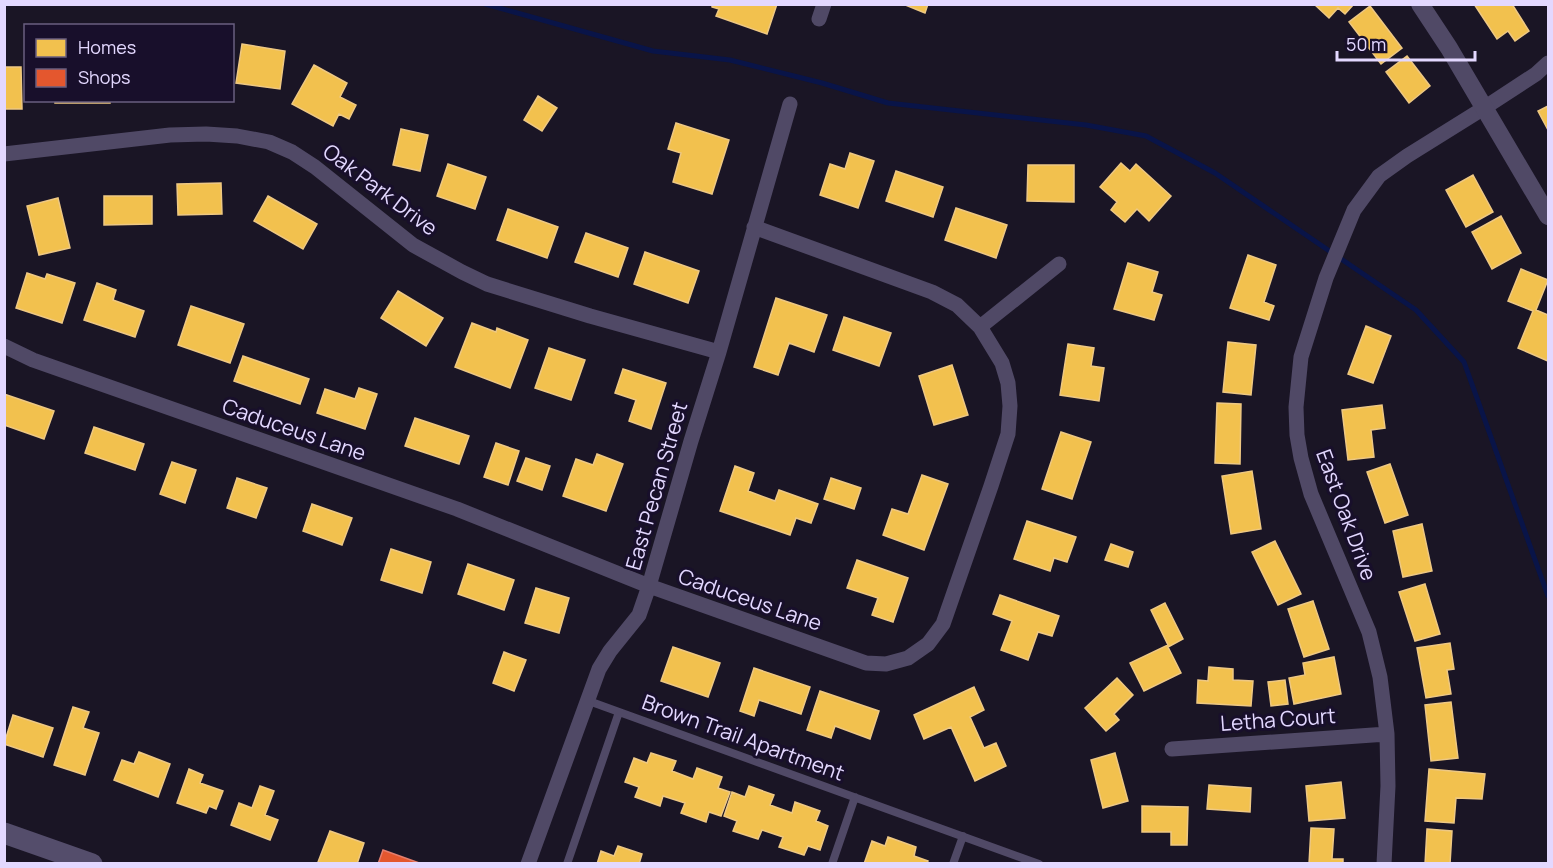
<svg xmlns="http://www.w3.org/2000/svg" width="1553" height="868" viewBox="0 0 1553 868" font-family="Manrope,sans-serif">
<rect width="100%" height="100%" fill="#1a1525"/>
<path fill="#f2c14e" stroke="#eec883" stroke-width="1.5" d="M712,4H777L767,34L716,16L719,9L712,7Z
M903,4H928L925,13Z
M1314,4H1354L1345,14L1338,8L1329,18Z
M1474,4H1512L1529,31L1515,41L1508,31L1497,39Z
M1370,6L1402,48L1381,64L1349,22Z
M242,44L285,51L280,89L236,83Z
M1407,56L1430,86L1409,103L1386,72Z
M314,65L347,83L340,97L356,105L349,119L339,114L333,126L292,104Z
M4,67H21L22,109H4Z
M538,96L557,108L542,131L524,120Z
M55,100H110V103H55Z
M1548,106V130L1538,111Z
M676,123L729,140L712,194L673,182L681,153L668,149Z
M401,129L428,135L420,171L393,165Z
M850,153L874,161L858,208L820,195L830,164L845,169Z
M1121,163L1130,171L1136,164L1171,196L1149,221L1137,209L1125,222L1111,210L1117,202L1100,187Z
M448,164L486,177L475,209L437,196Z
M1028,165H1074V202L1027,201Z
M896,171L943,187L933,217L886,201Z
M1473,175L1493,212L1466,227L1446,190Z
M221,183L222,214L178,215L177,184Z
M104,196H152V224L104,225Z
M268,196L317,224L303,249L254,221Z
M58,198L70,248L39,255L27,206Z
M956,208L1007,225L996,258L945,240Z
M508,209L558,227L547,258L497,240Z
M1501,216L1521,253L1492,269L1472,232Z
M586,233L628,248L618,277L575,262Z
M645,252L699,271L688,303L634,284Z
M1248,255L1276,265L1264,302L1274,306L1269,320L1230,308Z
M1128,263L1158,272L1152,292L1162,295L1154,320L1114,309Z
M1521,269L1548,280L1536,310L1548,315V361L1518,348L1533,311L1508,301Z
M27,273L45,279L47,274L75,283L62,323L16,308Z
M97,283L116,290L113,300L144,311L135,337L84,320Z
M398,291L443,318L426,346L381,318Z
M776,298L827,315L814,352L789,343L778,375L754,367Z
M191,306L244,324L230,363L178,345Z
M844,317L891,333L879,366L833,350Z
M472,323L496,332L497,328L528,340L510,388L455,367Z
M1366,326L1391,336L1373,383L1348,374Z
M1228,342L1256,345L1251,395L1223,392Z
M1068,344L1094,348L1091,366L1104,368L1099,401L1060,395Z
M549,348L585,360L571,400L535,388Z
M243,356L309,379L300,404L234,381Z
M952,365L968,415L934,425L919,376Z
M623,369L666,383L651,429L629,421L636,400L615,393Z
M359,388L377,394L365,429L317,413L325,389L355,399Z
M4,394L54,411L44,439L4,425Z
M1217,403L1241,404L1240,464L1215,463Z
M1382,405L1385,428L1371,430L1374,457L1348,460L1342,410Z
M415,418L469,436L459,464L405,446Z
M94,427L144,444L135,470L85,453Z
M1061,432L1091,442L1072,499L1042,489Z
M496,443L519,451L508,485L484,477Z
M597,454L623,464L606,511L563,496L576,459L593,465Z
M526,458L550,466L542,490L517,481Z
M172,462L196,470L185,503L160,494Z
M1390,464L1408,515L1385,523L1367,472Z
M735,466L754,473L748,491L775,501L779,490L818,504L811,523L796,518L790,535L720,511Z
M1252,471L1261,529L1231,534L1222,476Z
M922,475L948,484L924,550L883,535L892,509L908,514Z
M237,478L267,488L256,518L227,508Z
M831,478L861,488L854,509L824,499Z
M312,504L352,518L342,545L303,531Z
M1027,521L1076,537L1067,562L1054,558L1050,571L1014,559Z
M1422,524L1432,571L1403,577L1393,531Z
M1275,541L1301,594L1278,605L1252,552Z
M1111,544L1133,552L1128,567L1105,560Z
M391,549L431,562L422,593L381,580Z
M857,560L908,578L893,622L872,615L878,598L847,588Z
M468,564L514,580L504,610L458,594Z
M1425,584L1440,634L1415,641L1399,592Z
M536,588L569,598L559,633L525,623Z
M1000,595L1059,616L1052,636L1038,632L1028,660L1001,650L1012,621L993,614Z
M1313,601L1329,649L1304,657L1288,609Z
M1165,603L1183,639L1168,647L1181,673L1144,691L1130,663L1168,645L1151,610Z
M1450,643L1454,669L1447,670L1451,694L1426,698L1417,648Z
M673,647L720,663L708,697L661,681Z
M504,652L526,660L514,691L493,683Z
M1334,657L1341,694L1294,704L1289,678L1305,675L1303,663Z
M1209,667L1233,669V680L1253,681L1251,706L1197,703L1198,680L1208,681Z
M754,668L810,687L801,714L759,700L754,716L740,711Z
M1117,678L1133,695L1114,714L1119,720L1106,731L1085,708Z
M1285,680L1288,704L1271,706L1268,682Z
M974,687L984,710L970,717L984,748L996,743L1006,766L975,781L951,727L924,739L914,715Z
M820,691L879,711L870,739L835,726L831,738L807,730Z
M1451,702L1458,758L1431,761L1425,705Z
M73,707L89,712L83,728L99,733L85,775L54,765Z
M13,715L53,728L43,757L4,744Z
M139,752L170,764L158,797L114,780L122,760L134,764Z
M651,753L676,761L672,771L693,779L697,768L722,777L718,788L730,792L721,816L709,812L706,822L681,813L685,803L663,796L660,806L635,797L639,787L625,782L634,758L647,763Z
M1115,753L1128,801L1103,808L1091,760Z
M189,769L203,775L200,783L223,791L216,809L209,806L206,813L177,803Z
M1429,769L1485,774L1482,799L1456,798L1454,823L1425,821Z
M1341,782L1345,818L1309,821L1306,786Z
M1209,785L1251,788L1250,812L1207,809Z
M260,786L274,791L265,815L278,820L270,840L231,825L239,803L252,808Z
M749,786L774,795L770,805L792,813L795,802L820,811L816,821L828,826L820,850L808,846L804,855L779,847L783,837L762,830L758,839L733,831L737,821L724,816L732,792L745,797Z
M1142,806L1188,807L1187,845H1171V832H1142Z
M1311,828L1334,829L1332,859H1343V864H1309Z
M1427,829L1452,831L1450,864H1425Z
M330,831L364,843L357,864H323L318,862Z
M888,837L916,847L914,856L928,861L927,864H864L872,841L885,846Z
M618,846L642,854L639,864H597L601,851L614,856Z"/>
<path fill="#e4572e" stroke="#e47e6d" stroke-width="1.5" d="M383,850L422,864H378Z"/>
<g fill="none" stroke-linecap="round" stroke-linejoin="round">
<path stroke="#091448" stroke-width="5" d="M485,4L653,51L730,60L822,83L888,103L1086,125L1146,136L1215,173L1416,310L1464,362L1548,596"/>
<path stroke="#504966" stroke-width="8" d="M586,700L1039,864
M567,864L619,712
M832,864L855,797
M953,864L963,836"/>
<path stroke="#504966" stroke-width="15" d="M819,19L824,4
M4,154L170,135L206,134L237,136L269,142L292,152L315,167L413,245L462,272L487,284L590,316L719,352
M980,327L1059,264
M4,346L33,360L457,509L649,586L866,663L886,664L908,658L928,644L943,624L991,486L1008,434L1010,406L1008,383L1002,363L980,327L957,305L932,292L754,227
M1172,749L1387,734
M528,864L599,669L610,651L639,615L649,586L691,441L719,352L790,104
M1384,864L1388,786L1387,734L1380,677L1369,632L1311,494L1301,458L1297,435L1296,407L1301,357L1326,278L1354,210L1379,176L1407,156L1484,108L1536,74L1548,63"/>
<path stroke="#504966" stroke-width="18" d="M1420,4L1449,48L1548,216"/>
<path stroke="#544d6b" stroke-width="21" d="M4,833L92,864"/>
</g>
<g text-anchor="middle" stroke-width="6" stroke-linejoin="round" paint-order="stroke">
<g font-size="21" fill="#e3d8ff" stroke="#180f2b">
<text transform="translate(380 190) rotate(37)" y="7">Oak Park Drive</text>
<text transform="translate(294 430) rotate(19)" y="7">Caduceus Lane</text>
<text transform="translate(657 486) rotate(-74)" y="7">East Pecan Street</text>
<text transform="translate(1346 515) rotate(70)" y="7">East Oak Drive</text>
<text transform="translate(750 600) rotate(19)" y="7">Caduceus Lane</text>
<text transform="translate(1278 720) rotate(-4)" y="7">Letha Court</text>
<text transform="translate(743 738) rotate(20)" y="7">Brown Trail Apartment</text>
</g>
</g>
<rect width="1553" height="868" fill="none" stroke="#e3d8ff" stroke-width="12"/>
<rect x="24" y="24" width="210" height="78" fill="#180f2b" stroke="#695f80" stroke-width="1.5"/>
<rect x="36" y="39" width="30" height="18" fill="#f2c14e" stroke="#695f80" stroke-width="1.5"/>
<text x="78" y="54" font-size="18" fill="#e3d8ff">Homes</text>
<rect x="36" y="69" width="30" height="18" fill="#e4572e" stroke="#695f80" stroke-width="1.5"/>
<text x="78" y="84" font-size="18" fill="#e3d8ff">Shops</text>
<path d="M1337 51v9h138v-9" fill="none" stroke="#e3d8ff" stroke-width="3"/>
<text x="1346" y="51" font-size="18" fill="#e3d8ff" stroke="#180f2b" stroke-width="4.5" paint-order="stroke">50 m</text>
</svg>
